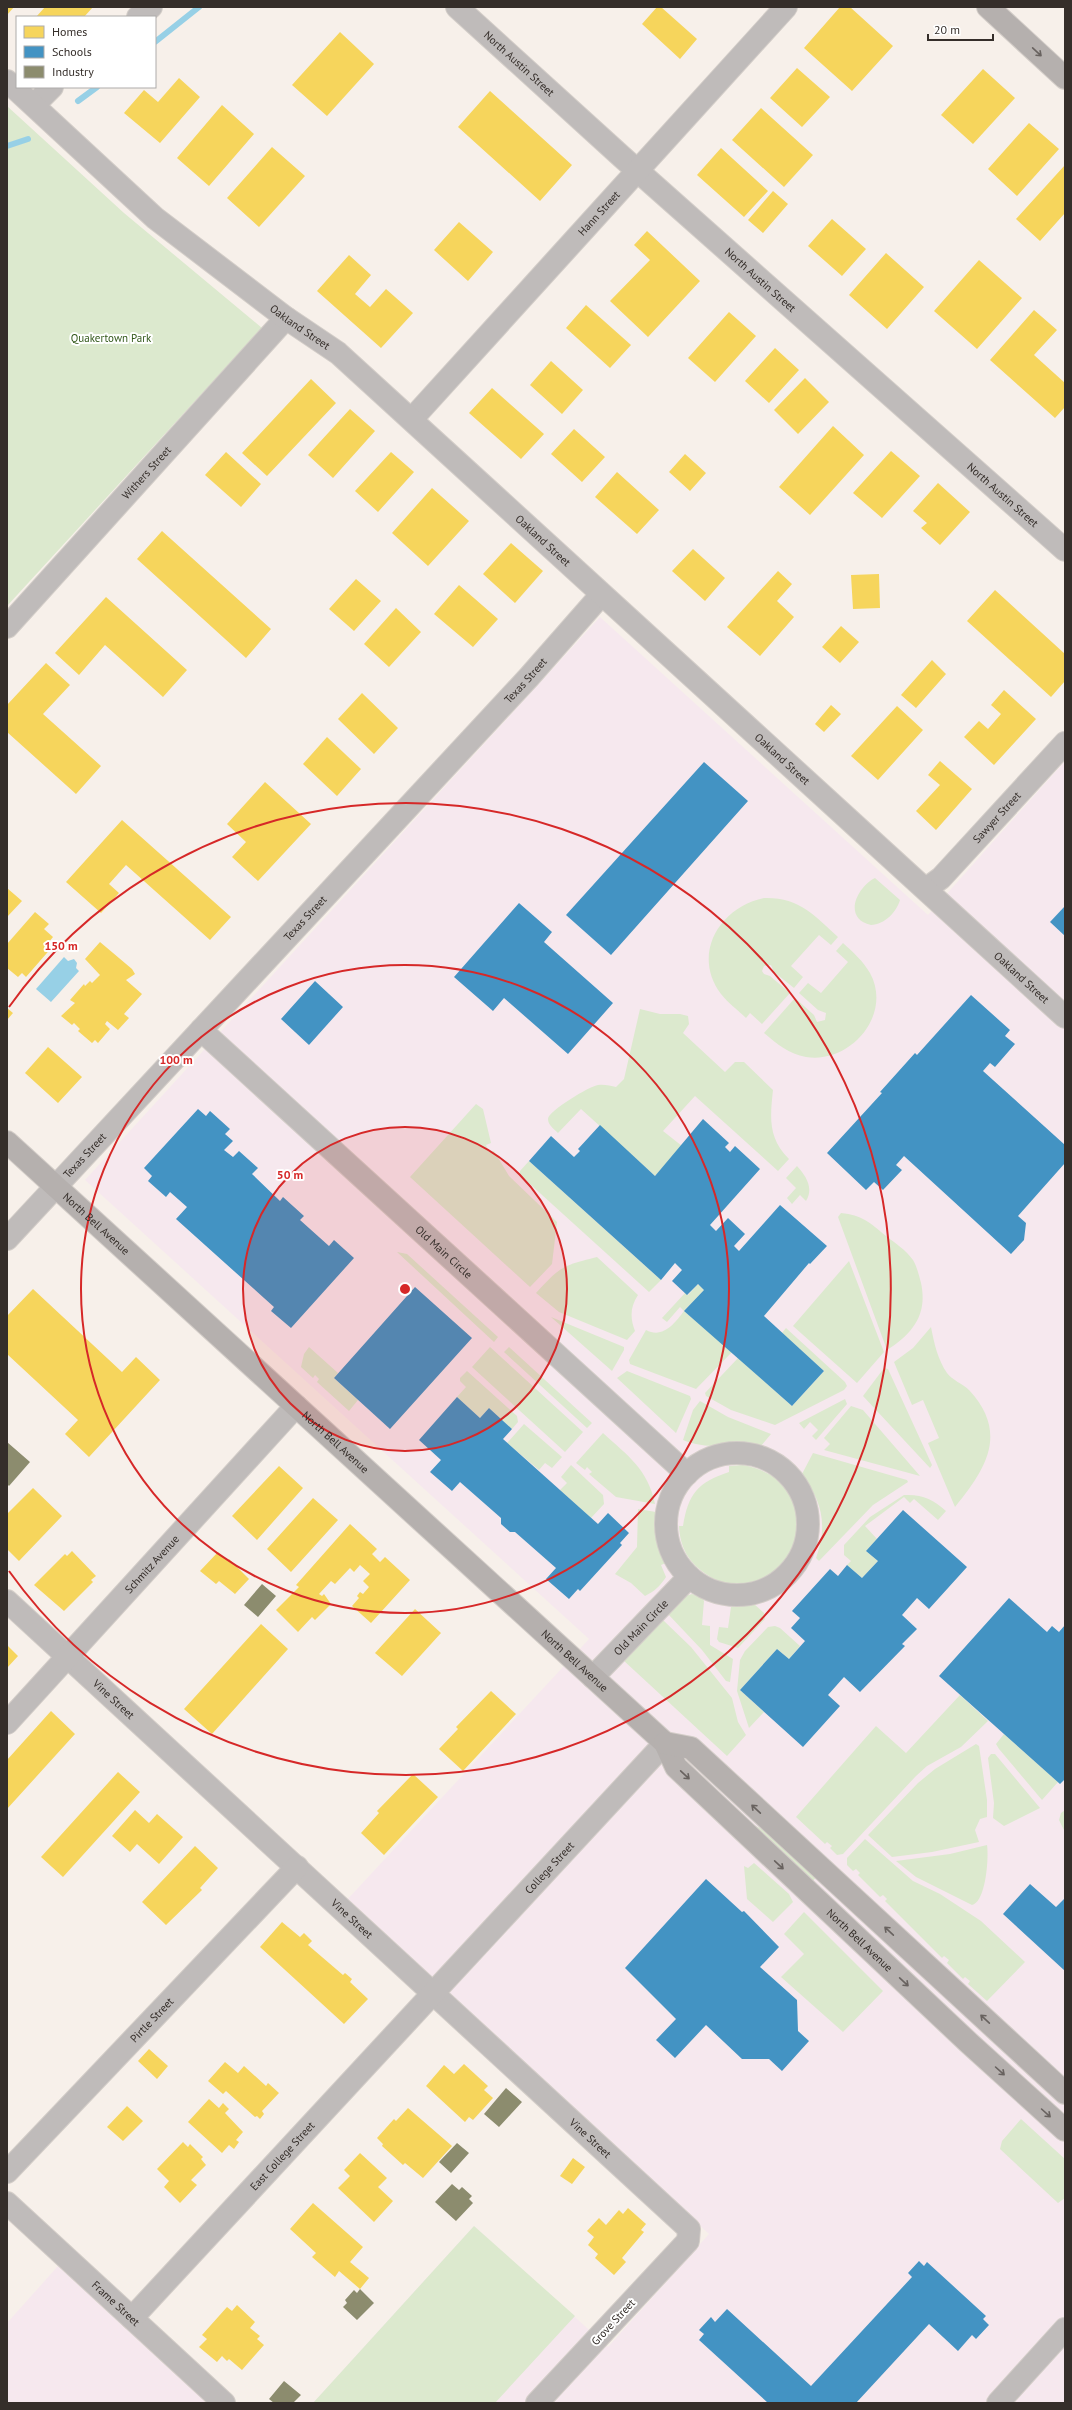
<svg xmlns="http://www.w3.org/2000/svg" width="1072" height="2410" viewBox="0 0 1072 2410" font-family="'PT Sans',sans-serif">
<rect width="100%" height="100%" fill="#f7f0ea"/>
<path fill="#f6e8ee" d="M600,617L928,915L1065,761V2403H313L474,2226L608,2347L709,2234L345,1902L589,1639L85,1180Z
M58,2266L119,2322L208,2403H7V2323Z"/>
<path fill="#dce9ce" d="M7,106L124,213L262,328L7,606Z
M875,878L900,900C896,913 885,924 871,925C842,918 857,887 875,878Z
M764,898C799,897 814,915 838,937L831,945L819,935L791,966L803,977L794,988L774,972L771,965L764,966L762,971L764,974L770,976L790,993L762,1024L750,1013L746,1018C738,1010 728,1003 721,994C691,954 720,907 764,898Z
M843,943C853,952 863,961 870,973C893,1015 850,1064 806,1057C789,1054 777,1044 764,1033L795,998L814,1015L817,1022L825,1020L826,1013L818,1010L799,993L808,983L821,993L848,962L836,951Z
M640,1009L660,1014H680L688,1016L689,1024L683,1033L725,1072L735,1062H744L773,1090C770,1118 768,1138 789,1159L778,1171L695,1096L663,1131L682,1146L655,1176L581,1109L558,1133C554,1129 548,1125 548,1119C548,1111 590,1086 598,1085C604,1084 611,1086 616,1087L624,1079Z
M476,1104L483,1109L491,1143L486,1145L489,1152L494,1151L509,1176L557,1222L552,1264L530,1287L410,1177Z
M529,1161L661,1280L649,1292L520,1175V1171Z
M797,1166C806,1176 814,1188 806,1201L800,1195L792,1204L787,1198L796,1188L786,1178Z
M841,1213C862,1215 869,1222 886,1236C895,1243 906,1250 913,1260C917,1267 919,1275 921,1283C928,1315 912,1334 887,1350L838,1217Z
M397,1252L407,1254L498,1337L494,1342Z
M597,1257L638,1295C630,1307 630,1318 635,1331L627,1340L559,1312L536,1293C561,1266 562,1266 597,1257Z
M849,1261L884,1352L857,1383L793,1326Z
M698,1284L704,1290L684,1311L732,1352L696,1389L630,1364L629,1360L646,1330C663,1339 675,1323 684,1311L680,1307L667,1322L662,1318L685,1293L688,1295Z
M551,1317L624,1347V1350L612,1371Z
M931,1327C934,1343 938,1360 947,1373C952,1380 963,1384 969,1390C1009,1433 986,1469 955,1507L928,1443L939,1438L923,1400L912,1405L894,1362L913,1348Z
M786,1328L845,1382L847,1386L844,1390L775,1425L731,1410L706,1396L705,1393L738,1358L792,1406L824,1371L782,1333Z
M309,1347L338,1373L334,1378L358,1400L349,1411L317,1382L319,1379L315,1375L313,1378L301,1367L304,1354Z
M490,1347L583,1432L565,1452L472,1367Z
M509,1347L592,1423L587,1428L504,1352Z
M884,1368L888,1369L932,1465L930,1468L863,1396Z
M467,1371L517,1416L518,1422L512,1429L489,1408L480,1418L457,1397L466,1387L460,1381V1378Z
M627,1371L690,1396L691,1399L676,1433L617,1378Z
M845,1399L847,1404L816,1440L812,1436L818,1430L810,1422L804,1429L799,1423Z
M700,1401L728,1417L771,1434L761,1446C734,1443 709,1451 683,1440L693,1410Z
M851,1406L863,1410L920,1476L824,1450L830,1444L824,1438Z
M524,1424L562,1457L552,1468L545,1463L539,1470L507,1443Z
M603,1433C628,1456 648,1469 655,1504L616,1497L589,1474L592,1472L587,1467L585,1470L576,1463Z
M813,1453L907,1480L908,1482L873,1505L819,1561L816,1558C828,1524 822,1502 802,1474Z
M571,1465L603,1495L604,1504L591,1518L560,1490L567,1483L561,1477Z
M743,1465C852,1487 780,1626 706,1574C688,1562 680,1547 679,1526H683C688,1494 698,1482 729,1472V1466Z
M904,1495C922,1494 933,1499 946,1511L938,1520L914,1499L910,1503L904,1497L865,1526L877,1539L866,1551L878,1561L862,1578L847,1565L851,1561L844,1555V1545L870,1517Z
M638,1509L656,1512L659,1540L666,1563L661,1565L666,1577C660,1586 655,1591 645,1596L631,1583L615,1574L637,1547Z
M692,1594L702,1598L704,1601L702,1625L710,1626V1645L733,1659L730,1682L726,1681L702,1650L668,1614L685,1596Z
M753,1603L764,1613L765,1619L738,1648L719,1642L717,1639L719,1627L728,1628L731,1607Z
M660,1621H664L691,1647L732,1698L738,1722L746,1735L727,1756L623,1660Z
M775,1626L780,1628L800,1646L789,1659L777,1649L740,1690L764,1712L749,1728L737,1691L740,1660L745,1651L768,1627Z
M960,1695L988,1721L961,1747L927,1766L916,1776L843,1854L837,1855L830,1848L832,1846L827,1842L825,1844L796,1817L876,1726L906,1753Z
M1004,1734L1058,1782L1042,1800L999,1749L996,1744Z
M976,1744L979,1746L987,1800V1817L980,1819L975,1830L979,1842L932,1852L892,1857L868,1835L918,1783L935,1769Z
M991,1754H995L1040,1808L1004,1826L993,1818L994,1803L988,1758Z
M1065,1810V1832L1059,1820L1061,1813Z
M754,1825L771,1834L820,1873L811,1883L752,1828Z
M865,1839L913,1881L940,1894L981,1921L1025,1962L987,2001L968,1984L970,1981L965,1977L963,1979L947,1963L949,1960L944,1956L942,1958L885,1901L887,1899L883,1895L880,1897L858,1875L860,1873L856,1869L853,1871L847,1865V1858Z
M987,1845C989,1857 986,1902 972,1905L916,1877L896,1861L950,1854Z
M754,1863L789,1894L793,1902L773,1922L747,1899L744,1866L748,1868Z
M804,1912L883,1991L843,2032L781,1977L804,1954L784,1934Z
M1021,2119L1065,2159V2198L1058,2203L1000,2149L1002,2141Z
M474,2226L575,2316L495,2403H313Z"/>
<path fill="#97d0e6" d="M64,957L68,961L74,959L77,963L76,968L79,971L51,1002L36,989Z"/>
<path fill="#f6d55c" d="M7,7H14L7,15Z
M45,7H93L84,17H36Z
M657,7H661L697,39L680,59L642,24Z
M840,7H850L893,46L852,91L804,48Z
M340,32L374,64L327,116L292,85Z
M797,68L830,97L802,127L770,98Z
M983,69L1015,98L973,144L941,115Z
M179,78L200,97L160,143L124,113L144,90L158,102Z
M490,91L572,165L540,201L458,127Z
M222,105L254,134L209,186L177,158Z
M761,108L813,155L784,187L732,140Z
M1029,123L1059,149L1017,196L988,169Z
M272,147L305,176L259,227L227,198Z
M721,148L768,191L744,217L697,175Z
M1065,165V213L1040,241L1016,219Z
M773,191L788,204L763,233L748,220Z
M832,219L866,249L842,276L808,246Z
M459,222L493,252L468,281L434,250Z
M647,231L700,281L648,337L610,301L650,260L634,245Z
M886,253L924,287L887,329L849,295Z
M349,255L371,275L355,294L370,307L386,289L413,313L381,348L317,291Z
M979,260L1022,298L977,349L934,311Z
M586,305L631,345L610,368L566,328Z
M1034,310L1057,330L1034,355L1065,383V407L1055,418L990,360Z
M729,312L756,336L715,382L688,358Z
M775,348L799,370L769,403L745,381Z
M551,361L583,390L562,414L530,385Z
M805,378L829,402L798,434L774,410Z
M311,379L336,403L267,476L242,453Z
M492,388L544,434L521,459L469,413Z
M350,409L375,431L333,478L308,455Z
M833,426L864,455L810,515L779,487Z
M574,429L605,457L582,482L551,454Z
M891,451L920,476L882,518L853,493Z
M226,452L261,484L241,507L205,475Z
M391,452L414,472L378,512L355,491Z
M685,454L706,473L690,491L669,472Z
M617,472L659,510L637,534L595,497Z
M938,483L970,512L940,545L921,528L927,523L913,511Z
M432,488L469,521L428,566L392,533Z
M162,531L271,629L246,658L137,559Z
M511,543L543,571L515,603L483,574Z
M693,549L725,578L705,601L672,571Z
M778,571L792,584L777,601L794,617L760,656L727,627Z
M879,574L880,608L853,609L851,575Z
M356,579L381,601L354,631L329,609Z
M459,585L498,619L473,647L434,614Z
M995,590L1065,654V681L1051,697L967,621Z
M106,597L187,670L163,697L105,645L79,675L55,653Z
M396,608L421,632L389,667L364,644Z
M841,626L859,642L840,663L822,647Z
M932,660L946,674L916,708L901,695Z
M46,663L70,685L43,714L101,766L76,794L7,732V705Z
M1004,690L1036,719L994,765L964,737L979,721L988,729L1001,714L991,705Z
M362,693L398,728L374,754L338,719Z
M831,705L841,714L824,732L815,724Z
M897,706L923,730L878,780L851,756Z
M327,737L361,769L337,796L303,764Z
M940,761L972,789L936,830L916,811L940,785L928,775Z
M265,782L311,824L258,881L232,857L246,842L227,824Z
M122,820L231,917L210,940L126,865L109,884L119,893L101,913L66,882Z
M7,888L22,901L7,917Z
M35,912L49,924L44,929L53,937L49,942L53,946L26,977L22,973L18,977L7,968V944Z
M100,942L132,969L135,974L126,980L142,994L124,1014L129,1018L118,1030L107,1021L105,1024L110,1029L98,1043L95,1040L92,1043L78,1031L80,1029L74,1023L72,1025L61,1016L75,1003L70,1000L84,984L85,986L90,981L92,983L100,975L85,959Z
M7,1008L13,1013L7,1020Z
M48,1047L82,1077L58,1103L25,1073Z
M33,1289L122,1372L136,1357L160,1380L89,1457L65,1434L78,1420L7,1354V1316Z
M279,1466L303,1488L257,1540L232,1516Z
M33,1488L62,1516L19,1561L7,1549V1514Z
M313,1498L338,1520L291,1572L267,1549Z
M350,1524L377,1549L372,1554L380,1562L385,1557L410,1580L371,1623L352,1606L359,1598L357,1596L360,1592L363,1594L369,1587L363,1581L370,1574L360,1565L354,1572L350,1568L335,1584L331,1581L319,1594L322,1596L324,1594L331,1604L315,1620L312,1617L298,1632L276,1610L299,1587L296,1585Z
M72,1551L96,1576L91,1580L93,1582L64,1611L34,1585L65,1554L67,1556Z
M218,1552L228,1561L229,1559L249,1579L235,1594L219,1581L216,1584L200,1571Z
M415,1609L441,1633L402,1676L375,1653Z
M261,1624L288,1649L212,1734L184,1709Z
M7,1645L18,1656L7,1668Z
M491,1691L516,1714L463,1771L439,1749L458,1729L456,1727Z
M51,1711L75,1734L7,1809V1760Z
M118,1772L140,1792L63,1877L41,1857Z
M413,1774L438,1797L384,1855L361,1833L379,1813L377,1811Z
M135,1810L149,1823L157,1814L183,1837L159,1864L137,1844L130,1852L112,1836Z
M195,1846L218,1868L200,1888L202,1890L166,1925L142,1902Z
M282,1922L300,1937L304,1933L312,1941L308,1945L343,1975L345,1973L352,1979L350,1982L368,1999L344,2024L260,1947Z
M149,2049L168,2066L157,2079L138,2061Z
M225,2062L238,2073L244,2066L266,2086L268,2083L279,2093L262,2111L264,2114L260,2119L257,2116L255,2117L226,2091L223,2094L208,2081Z
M464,2064L488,2086L484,2090L493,2098L473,2120L469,2117L465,2122L426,2086L444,2065L454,2074Z
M209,2099L219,2108L223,2103L229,2109L225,2113L243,2132L236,2140L239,2142L234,2149L229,2145L222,2153L188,2122Z
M127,2106L143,2121L123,2141L107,2127Z
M408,2108L452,2146L423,2178L405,2163L403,2165L382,2146L383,2144L377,2138L394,2119L396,2121Z
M183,2142L188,2147L190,2144L203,2157L201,2159L206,2165L191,2180L197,2185L180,2203L164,2187L169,2181L157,2169Z
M360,2153L387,2178L378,2187L393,2201L374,2222L338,2188L350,2176L344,2170Z
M573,2158L585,2167L572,2184L560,2176Z
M313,2203L363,2247L350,2262L369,2278L360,2289L339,2271L335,2277L312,2257L316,2253L290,2229Z
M628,2208L646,2224L641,2230L644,2232L622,2258L626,2262L614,2275L595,2258L598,2254L588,2245L594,2237L587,2231L599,2218L606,2225L619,2210L623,2214Z
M237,2305L255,2322L250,2328L260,2336L257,2339L264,2345L242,2370L229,2359L227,2361L222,2356L217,2362L199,2347L207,2339L202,2335L227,2307L232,2311Z"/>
<path fill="#4393c3" d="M704,762L748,801L611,955L566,915Z
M519,903L552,932L544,942L613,1003L568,1054L504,998L493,1011L454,977Z
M1065,906V936L1050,922Z
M315,981L343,1007L309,1045L281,1019Z
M971,995L1010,1030L1005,1036L1015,1044L995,1067L990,1063L983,1071L1065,1145V1163L1018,1216L1026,1223L1024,1240L1011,1254L904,1156L896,1165L902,1170L883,1190L874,1182L866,1190L827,1153L882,1093L880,1092L915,1053L917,1055Z
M198,1109L206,1116L210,1111L230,1129L225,1134L233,1141L224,1150L233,1157L239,1151L258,1168L252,1174L280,1201L283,1197L304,1216L300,1220L329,1246L334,1240L354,1258L291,1328L271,1311L274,1307L176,1219L187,1207L170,1192L166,1197L148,1181L152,1176L144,1168Z
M703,1119L729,1143L725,1147L730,1152L735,1146L760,1169L710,1225L716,1231L728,1218L745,1234L734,1246L739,1251L780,1205L827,1246L810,1264L809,1263L764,1316L824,1371L792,1406L684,1311L704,1290L698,1284L687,1295L672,1281L682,1270L675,1263L661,1280L529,1161L551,1136L574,1157L580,1151L578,1149L600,1125L655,1176Z
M415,1287L472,1338L390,1429L334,1378Z
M457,1397L480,1418L489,1408L512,1429L503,1439L598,1524L608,1513L629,1533L620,1543L622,1545L580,1591L578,1589L569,1599L546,1579L556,1568L515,1532H510L501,1524V1518L460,1482L452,1491L430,1472L441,1460L419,1440Z
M903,1510L967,1567L929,1609L917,1598L902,1615L917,1629L902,1644L905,1646L860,1692L844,1677L828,1695L840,1706L803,1747L740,1690L777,1649L789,1659L805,1641L791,1628L800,1618L792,1611L830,1569L838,1576L847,1565L862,1578L878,1561L866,1551Z
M1009,1598L1047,1632L1052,1626L1059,1632L1065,1625V1779L1060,1784L939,1676Z
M706,1879L742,1912L744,1911L779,1947L760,1967L797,2000L798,2031L809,2041L782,2071L769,2059H742L706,2025L675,2058L656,2040L676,2019L625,1968Z
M1030,1884L1056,1907L1065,1898V1971L1003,1914Z
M919,2261L924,2266L927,2262L986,2316L983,2319L989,2325L976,2339L972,2335L958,2351L929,2324L856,2403H768L699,2340L704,2334L699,2330L711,2317L715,2322L727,2309L811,2386L912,2277L908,2273Z"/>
<path fill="#8c8c6e" d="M7,1442L30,1462L9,1486L7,1484Z
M262,1584L276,1596L258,1617L244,1605Z
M506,2088L522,2102L499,2127L484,2114Z
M457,2143L469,2153L451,2173L439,2162Z
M452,2184L459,2190L462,2187L472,2196L469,2199L473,2203L456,2221L435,2202Z
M360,2289L374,2303L357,2320L343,2307L347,2303L345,2300L354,2290L357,2293Z
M284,2381L301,2395L293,2403H274L269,2399Z"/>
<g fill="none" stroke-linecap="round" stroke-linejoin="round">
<path stroke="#97d0e6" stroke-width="6" d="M155,42L199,7
M78,101L97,87
M7,146L28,139"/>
<defs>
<g id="minor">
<path id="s1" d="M457,7L622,157L1065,550"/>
<path d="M138,17L151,7"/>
<path d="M34,105L52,87"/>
<path id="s2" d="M412,419L786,7"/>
<path id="s3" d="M7,627L286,318"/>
<path id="s4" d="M926,889L941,878L1065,743"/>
<path id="s5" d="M201,1030L687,1474"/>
<path id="s6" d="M7,1239L529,677L601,595"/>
<circle cx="737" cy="1524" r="71"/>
<path id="s7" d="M7,1601L689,2229L688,2241L537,2403"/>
<path id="s8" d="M593,1677L689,1577"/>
<path id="s9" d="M7,1723L296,1406"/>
<path id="s10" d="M7,2172L297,1867"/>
<path id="s11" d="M7,2203L224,2403"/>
<path id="s12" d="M132,2318L665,1743"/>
<path d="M998,2403L1065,2329"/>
</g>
<g id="tertiary">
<path id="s13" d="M7,81L155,218L286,318L338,353L1065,1017"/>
</g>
<g id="secondary">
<path d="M988,7L1065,78"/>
<path id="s14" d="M7,1142L665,1743L676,1767L969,2043L1065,2130"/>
<path d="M665,1743L691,1748L1065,2093"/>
</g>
</defs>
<use href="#minor" stroke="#d3cdc8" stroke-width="24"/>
<use href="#tertiary" stroke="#d3cdc8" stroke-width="24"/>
<use href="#secondary" stroke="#d3cdc8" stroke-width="24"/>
<use href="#minor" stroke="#bfbbba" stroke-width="22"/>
<use href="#tertiary" stroke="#bfbbba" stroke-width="22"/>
<use href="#secondary" stroke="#b5b0ae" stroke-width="22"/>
</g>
<defs><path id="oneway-shaft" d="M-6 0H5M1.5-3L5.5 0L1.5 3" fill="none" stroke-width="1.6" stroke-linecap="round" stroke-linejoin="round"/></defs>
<g stroke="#68625f">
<use href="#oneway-shaft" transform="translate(1037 52) rotate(43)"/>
<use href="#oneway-shaft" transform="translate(685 1775) rotate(43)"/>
<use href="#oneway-shaft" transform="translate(756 1809) rotate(-137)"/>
<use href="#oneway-shaft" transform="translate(779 1865) rotate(43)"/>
<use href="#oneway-shaft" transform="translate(889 1931) rotate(-137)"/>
<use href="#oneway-shaft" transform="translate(904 1982) rotate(43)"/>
<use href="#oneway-shaft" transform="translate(985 2019) rotate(-137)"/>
<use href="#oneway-shaft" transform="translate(1000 2071) rotate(42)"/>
<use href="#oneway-shaft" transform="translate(1046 2113) rotate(42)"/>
</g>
<circle cx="405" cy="1289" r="162" fill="#d62828" fill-opacity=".12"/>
<g fill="none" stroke="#d62828" stroke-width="2">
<circle cx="405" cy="1289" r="162"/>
<circle cx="405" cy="1289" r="324"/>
<path d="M9 1007A486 486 0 1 1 9 1571"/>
</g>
<g text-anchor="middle" stroke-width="4" stroke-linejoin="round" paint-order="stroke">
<g font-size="11" fill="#352e2a" stroke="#fff">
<text dy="4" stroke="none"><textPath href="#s1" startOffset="84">North Austin Street</textPath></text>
<text dy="4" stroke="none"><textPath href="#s2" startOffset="278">Hann Street</textPath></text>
<text dy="4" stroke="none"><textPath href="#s1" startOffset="408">North Austin Street</textPath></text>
<text dy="4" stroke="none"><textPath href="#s13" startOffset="383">Oakland Street</textPath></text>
<text dy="4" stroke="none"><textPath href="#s3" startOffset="208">Withers Street</textPath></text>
<text dy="4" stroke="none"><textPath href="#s1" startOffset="732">North Austin Street</textPath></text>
<text dy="4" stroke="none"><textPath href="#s13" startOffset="707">Oakland Street</textPath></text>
<text dy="4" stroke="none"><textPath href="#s6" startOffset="762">Texas Street</textPath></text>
<text dy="4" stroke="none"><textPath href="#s13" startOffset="1031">Oakland Street</textPath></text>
<text dy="4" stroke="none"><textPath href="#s4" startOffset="101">Sawyer Street</textPath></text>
<text dy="4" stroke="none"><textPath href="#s6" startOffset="438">Texas Street</textPath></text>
<text dy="4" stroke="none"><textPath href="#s13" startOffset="1355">Oakland Street</textPath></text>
<text dy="4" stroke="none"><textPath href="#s6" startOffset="114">Texas Street</textPath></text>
<text dy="4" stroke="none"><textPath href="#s14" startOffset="121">North Bell Avenue</textPath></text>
<text dy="4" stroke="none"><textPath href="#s5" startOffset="329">Old Main Circle</textPath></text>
<text dy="4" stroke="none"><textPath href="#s14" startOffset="445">North Bell Avenue</textPath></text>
<text dy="4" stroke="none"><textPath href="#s9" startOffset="215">Schmitz Avenue</textPath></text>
<text dy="4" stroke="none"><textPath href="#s8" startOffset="69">Old Main Circle</textPath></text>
<text dy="4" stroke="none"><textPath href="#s14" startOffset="769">North Bell Avenue</textPath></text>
<text dy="4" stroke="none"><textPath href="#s7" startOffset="145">Vine Street</textPath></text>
<text dy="4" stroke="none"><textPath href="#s12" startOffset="614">College Street</textPath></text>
<text dy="4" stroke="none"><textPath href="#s7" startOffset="469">Vine Street</textPath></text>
<text dy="4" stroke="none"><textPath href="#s14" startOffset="1170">North Bell Avenue</textPath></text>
<text dy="4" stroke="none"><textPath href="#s10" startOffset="210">Pirtle Street</textPath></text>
<text dy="4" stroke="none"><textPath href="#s7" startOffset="793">Vine Street</textPath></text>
<text dy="4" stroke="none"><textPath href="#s12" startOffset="221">East College Street</textPath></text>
<text dy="4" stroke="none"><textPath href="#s11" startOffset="148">Frame Street</textPath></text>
<text transform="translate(613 2322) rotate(-47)" y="4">Grove Street</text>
</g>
<g font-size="11" fill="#315719" stroke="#fff">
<text x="111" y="342">Quakertown Park</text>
</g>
</g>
<circle cx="405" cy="1289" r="6" fill="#d62828" stroke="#fff" stroke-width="2"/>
<g font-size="12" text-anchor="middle" font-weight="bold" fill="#d62828" stroke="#fff" stroke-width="4" stroke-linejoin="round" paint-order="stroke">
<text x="61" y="950">150 m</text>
<text x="176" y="1064">100 m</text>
<text x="290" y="1179">50 m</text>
</g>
<rect width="1072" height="2410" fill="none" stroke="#352e2a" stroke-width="16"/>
<rect x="16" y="16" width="140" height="72" fill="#ffffff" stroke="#aeabaa"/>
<rect x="24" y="26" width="20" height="12" fill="#f6d55c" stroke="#aeabaa"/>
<text x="52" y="36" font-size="12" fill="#352e2a">Homes</text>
<rect x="24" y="46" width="20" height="12" fill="#4393c3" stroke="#aeabaa"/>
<text x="52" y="56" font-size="12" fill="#352e2a">Schools</text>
<rect x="24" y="66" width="20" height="12" fill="#8c8c6e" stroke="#aeabaa"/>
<text x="52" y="76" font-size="12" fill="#352e2a">Industry</text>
<path d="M928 34v6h65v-6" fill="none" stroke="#352e2a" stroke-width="2"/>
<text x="934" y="34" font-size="12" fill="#352e2a" stroke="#ffffff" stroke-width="3" paint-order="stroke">20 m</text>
</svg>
